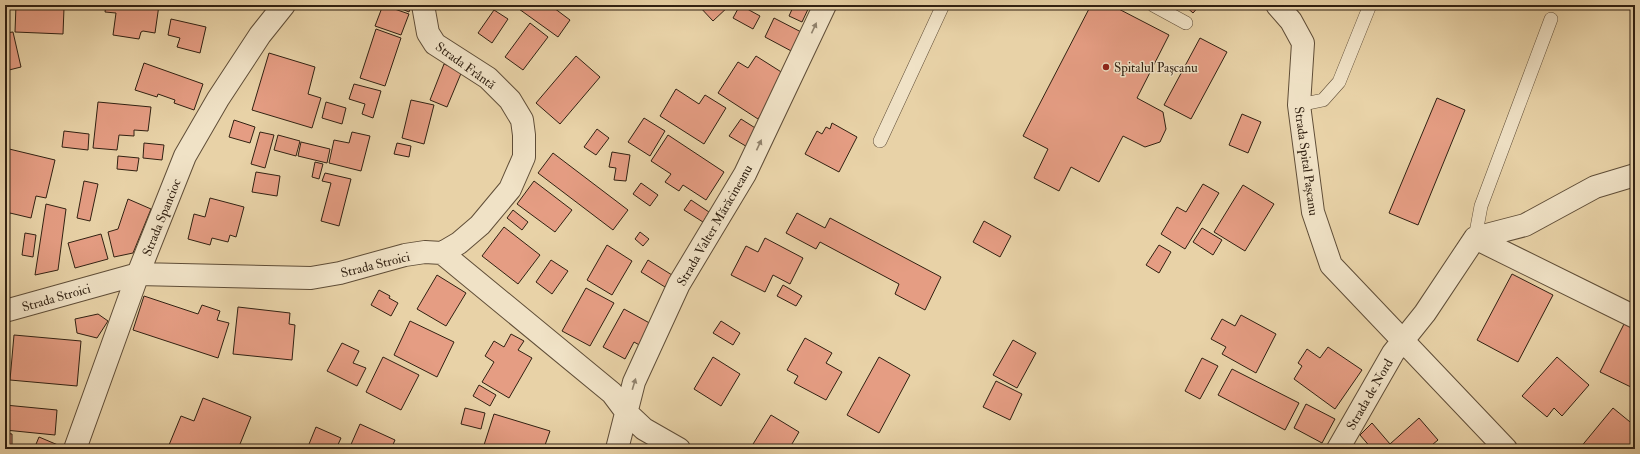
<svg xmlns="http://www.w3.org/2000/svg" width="1640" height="454" viewBox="0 0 1640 454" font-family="'IM FELL Double Pica',serif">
<rect width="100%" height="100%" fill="#e8d2a7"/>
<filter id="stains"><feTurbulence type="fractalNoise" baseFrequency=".005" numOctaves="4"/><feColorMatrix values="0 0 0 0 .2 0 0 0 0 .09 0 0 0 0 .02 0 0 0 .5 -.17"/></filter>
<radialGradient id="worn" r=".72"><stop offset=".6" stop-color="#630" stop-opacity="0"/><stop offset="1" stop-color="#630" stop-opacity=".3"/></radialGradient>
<path fill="#e59d83" stroke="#312112" d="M16,5H58V7L64,8L63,34L15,32Z
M106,5H159L155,33L143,31L141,32L139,39L113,35L116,13L105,12Z
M383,5L409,14L401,35L375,26Z
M392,5H411L409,12Z
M522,5H550L570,20L558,37L519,9Z
M698,5H730L713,21Z
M740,5L760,16L753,29L733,18Z
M794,5H810L802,22L789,16Z
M1091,5H1111L1169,35L1137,98L1163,112L1166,129L1160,142L1145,147L1123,136L1099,182L1071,167L1059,191L1034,178L1048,149L1023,136Z
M1184,5H1200L1193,13Z
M494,10L508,19L492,43L478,33Z
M774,18L805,34L795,53L765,37Z
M171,19L206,27L200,53L177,47L180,38L168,35Z
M530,23L548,37L523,70L505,57Z
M376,29L401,38L385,86L360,78Z
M13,32L21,67L5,71V33Z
M1200,38L1227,52L1191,119L1164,105Z
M269,53L315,67L308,94L321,98L312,128L252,110Z
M576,56L600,77L560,124L536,103Z
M756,56L786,75L758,119L718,93L738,62L748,68Z
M144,63L203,84L194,110L174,103L175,100L158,94L157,97L135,90Z
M444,64L462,71L447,107L430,100Z
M354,84L381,91L373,118L362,114L365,104L349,99Z
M676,89L699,104L705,95L726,108L704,144L660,116Z
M5,92H6V110H5Z
M1437,98L1465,110L1418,225L1389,213Z
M411,100L434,105L424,144L402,138Z
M98,102L151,107L148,131L134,130V136L119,135L117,150L93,148Z
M326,102L346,108L342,124L322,118Z
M1242,114L1261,122L1248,153L1229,145Z
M644,118L665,131L650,156L628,142Z
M741,119L760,131L749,148L729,136Z
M234,120L255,127L250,143L229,137Z
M832,123L857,137L839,172L805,154L817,131L822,134L826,127L830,129Z
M597,129L609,138L596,155L584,147Z
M64,131L89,134L88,150L62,147Z
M260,132L274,135L265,168L251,164Z
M352,132L370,136L361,171L329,163L334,140L349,143Z
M278,135L300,141L296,156L274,150Z
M668,135L724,172L706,200L683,185L679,191L665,182L671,174L651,161Z
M301,142L330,149L327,163L298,156Z
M144,143L164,145L162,160L143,158Z
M397,143L411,146L409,157L394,154Z
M5,148L55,160L46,198L36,196L31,218L10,213L8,220L5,219Z
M612,152L630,155L626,181L614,180L616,168L609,167Z
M553,153L628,210L613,230L538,173Z
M118,156L139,158L137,171L117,169Z
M315,162L323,164L319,179L312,177Z
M256,172L280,176L277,196L252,192Z
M325,173L351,179L339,226L321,221L331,183L322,181Z
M84,181L98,184L90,221L77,218Z
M534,181L572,210L555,232L517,204Z
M641,183L658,195L650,206L633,194Z
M1203,184L1219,193L1185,249L1161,234L1177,207L1186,212Z
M1243,185L1274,204L1245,251L1214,232Z
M210,198L244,207L236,237L230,235L228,242L212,238L210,245L188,239L194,214L205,217Z
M128,199L151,209L133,253L114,257L108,232L118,229Z
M691,200L709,212L703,222L684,210Z
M46,204L66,209L58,270L35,275Z
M513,210L528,222L522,230L507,218Z
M797,213L825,228L830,218L941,277L925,310L895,294L899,284L820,242L816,249L786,233Z
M984,221L1011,236L1000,257L973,242Z
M504,227L540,255L518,284L482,256Z
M1202,228L1222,240L1213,255L1193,242Z
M640,232L649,239L643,246L635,239Z
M25,233L36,235L33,257L22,255Z
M101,234L108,259L75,268L68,243Z
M765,238L803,258L790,284L773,275L765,292L731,275L746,246L758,252Z
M607,245L632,261L612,295L587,280Z
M1159,245L1171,252L1159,273L1146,265Z
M551,260L568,271L552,294L536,282Z
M648,260L672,275L665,287L641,272Z
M1512,274L1553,295L1518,362L1477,340Z
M437,275L466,293L446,326L417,309Z
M783,285L802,296L796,306L777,296Z
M586,288L614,303L590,346L562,331Z
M379,290L390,296L389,298L398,303L391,316L371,305Z
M144,296L198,314L202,305L220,311L217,320L229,323L218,358L133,330Z
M238,307L290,313L289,324L295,325L292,360L233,354Z
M624,309L655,326L643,347L634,342L625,359L603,347Z
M98,314L108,321L97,338L77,333L75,319Z
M1241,315L1276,334L1256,373L1222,354L1226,347L1211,339L1222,319L1235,326Z
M410,321L454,342L437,377L394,355Z
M721,321L740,333L733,345L713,333Z
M1624,324L1635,329V389L1600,372Z
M511,334L524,341L518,350L532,358L509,398L482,382L494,362L485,356L494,341L504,347Z
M14,335L81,341L77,386L10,380Z
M805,338L832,353L826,363L842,372L826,400L794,383L798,376L787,370Z
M1013,340L1036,353L1017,388L993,375Z
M342,343L359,351L353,363L366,368L357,386L327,371Z
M1328,347L1362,370L1335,409L1294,379L1302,366L1298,363L1307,349L1320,358Z
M383,357L419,375L401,410L366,392Z
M713,357L740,374L721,406L694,389Z
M879,357L910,375L879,433L847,415Z
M1557,357L1589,385L1562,416L1554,408L1547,417L1522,396Z
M1202,358L1218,366L1200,399L1185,391Z
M1232,369L1299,403L1285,430L1218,395Z
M996,381L1022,394L1010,420L983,407Z
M479,385L496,395L490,406L473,396Z
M203,398L251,417L238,449H179L169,445L181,416L194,421Z
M1306,404L1335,419L1322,443L1294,428Z
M5,405L57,410L55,435L5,430Z
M465,408L485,413L481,429L461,424Z
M1613,408L1635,426V449H1581L1580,448Z
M494,414L550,431L544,448L536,445L535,449H498L484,445Z
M771,415L799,432L789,449H750Z
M1419,418L1438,440L1427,449H1372L1360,435L1372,423L1390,444Z
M360,424L395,440L391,449H349Z
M316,427L341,438L336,449H307Z
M5,433L12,434V449H5Z
M39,437L65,448L64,449H34Z"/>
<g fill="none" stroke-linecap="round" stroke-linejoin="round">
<defs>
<path id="service" d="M1153,5L1186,23
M1299,105L1323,100L1339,82L1370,5
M880,141L943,5
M1475,238L1481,206L1551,19"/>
<path id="minor" d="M423,5L428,33L435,44L488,78L510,100L522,120L524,135V157L510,189L480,225L459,243L442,253
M1277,5L1291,21L1303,43L1299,105L1313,212L1331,265L1506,449
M1475,238L1635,317
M1475,238L1525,225L1595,187L1635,175
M5,311L138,274L311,278L340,273L405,255L425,252L442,253L612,393L627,413L644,429L679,449
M75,449L138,274L185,156L218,99L260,35L284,5
M617,449L634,382L679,284L745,174L825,5
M1338,449L1393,353L1425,313L1475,238"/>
</defs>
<use href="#service" stroke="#5f4d37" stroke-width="14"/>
<use href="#minor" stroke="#5f4d37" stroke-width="24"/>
<use href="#service" stroke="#f0e2c6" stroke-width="13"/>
<use href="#minor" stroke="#f0e2c6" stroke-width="22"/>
</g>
<defs><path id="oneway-solid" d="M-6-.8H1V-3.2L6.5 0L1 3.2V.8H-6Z"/></defs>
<g fill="#90826c">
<use href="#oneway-solid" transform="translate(814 28) rotate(-65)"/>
<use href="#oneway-solid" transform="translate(759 145) rotate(-65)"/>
<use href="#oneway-solid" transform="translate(634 384) rotate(-73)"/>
</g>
<circle fill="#8f2418" stroke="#f0e2c6" stroke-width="1.5" cx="1106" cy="67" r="4"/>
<g text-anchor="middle" stroke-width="3" stroke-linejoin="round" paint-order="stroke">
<g font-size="13" fill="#312112" stroke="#f0e2c6">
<text transform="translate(466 65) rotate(36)" y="5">Strada Frântă</text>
<text transform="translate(1307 161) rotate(82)" y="5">Strada Spital Pașcanu</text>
<text transform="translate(161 217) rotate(-68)" y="5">Strada Spancioc</text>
<text transform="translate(714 225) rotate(-60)" y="5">Strada Valter Mărăcineanu</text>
<text transform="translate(375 264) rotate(-14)" y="5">Strada Stroici</text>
<text transform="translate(56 297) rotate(-16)" y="5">Strada Stroici</text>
<text transform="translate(1369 394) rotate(-60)" y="5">Strada de Nord</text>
</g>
<g font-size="13" fill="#312112" stroke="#f0e2c6" text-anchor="start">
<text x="1114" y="72">Spitalul Pașcanu</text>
</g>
</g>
<rect width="1640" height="454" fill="none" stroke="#e8d2a7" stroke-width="20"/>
<rect x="6" y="6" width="1628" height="442" fill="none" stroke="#312112" stroke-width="2"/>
<rect x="10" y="10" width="1620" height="434" fill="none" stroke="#312112"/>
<rect width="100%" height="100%" filter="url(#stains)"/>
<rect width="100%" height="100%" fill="url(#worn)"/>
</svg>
